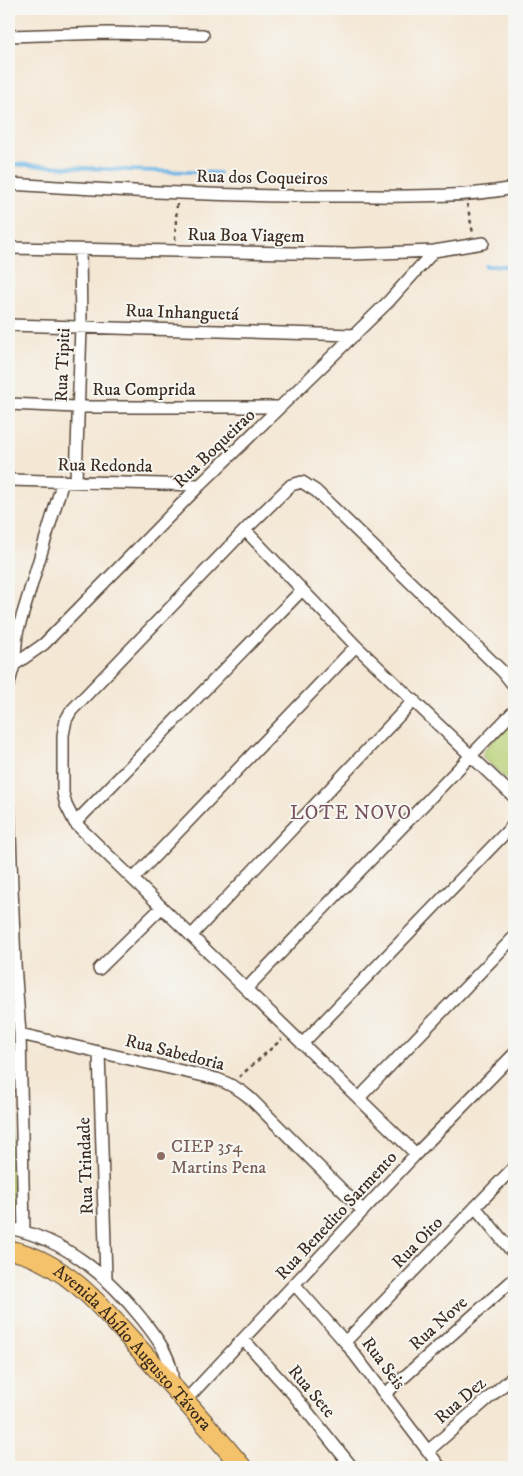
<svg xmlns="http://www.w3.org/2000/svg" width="523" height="1476" viewBox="0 0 523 1476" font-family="'IM FELL DW Pica',serif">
<rect width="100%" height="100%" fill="#f6f6f2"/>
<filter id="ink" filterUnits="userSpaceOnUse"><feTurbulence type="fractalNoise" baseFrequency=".02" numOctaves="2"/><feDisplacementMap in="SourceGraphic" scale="10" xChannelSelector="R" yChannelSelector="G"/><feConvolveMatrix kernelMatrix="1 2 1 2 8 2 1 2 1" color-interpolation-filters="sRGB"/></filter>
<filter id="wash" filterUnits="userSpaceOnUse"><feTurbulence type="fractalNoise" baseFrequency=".0096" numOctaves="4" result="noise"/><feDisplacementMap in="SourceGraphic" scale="20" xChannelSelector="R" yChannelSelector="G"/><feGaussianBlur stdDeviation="1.12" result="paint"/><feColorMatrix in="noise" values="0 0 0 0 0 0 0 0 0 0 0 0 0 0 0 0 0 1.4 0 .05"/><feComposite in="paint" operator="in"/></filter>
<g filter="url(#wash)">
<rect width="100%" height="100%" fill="#f4e7d4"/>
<path fill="#b8d075" stroke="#7a7d4a" d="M514,718V787L484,758L482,754L484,750Z
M9,1003L13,1006L14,1207H9Z"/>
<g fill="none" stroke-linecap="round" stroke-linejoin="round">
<path stroke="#6db6e5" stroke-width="4" d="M9,164L126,170L219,173
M486,266H514"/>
</g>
</g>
<g filter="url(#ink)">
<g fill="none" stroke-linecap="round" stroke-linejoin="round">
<defs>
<path id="minor" d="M9,36L108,33L203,35
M9,184C123,191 237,197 351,196C405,196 461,198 514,188
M9,248L353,254L434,251L483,243
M9,325L355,335
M9,404L77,407H280
M9,480L200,485
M76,481L81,326L80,250
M245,530L356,646L514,797
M14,665L44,644L200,485L389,301L434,251
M9,683L14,665L17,633L63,481
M9,809L15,964L20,1034L24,1232
M75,823L302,590
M133,879L356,646
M191,936L414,700
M99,969L162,907
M246,989L514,711
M20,1034L217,1079C230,1084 240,1089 250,1098L363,1211
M302,1044L514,824
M99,1052L106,1278
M359,1098L514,937
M416,1154L75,823L66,805L63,793V735L66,720L71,711L245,530L291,485L302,482L316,491L503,672L514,686
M475,1207L514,1254
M9,1228C66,1240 107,1275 142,1319C153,1333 165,1348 170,1365C172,1371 172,1378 173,1384
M295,1285L345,1342L440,1467
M243,1339L293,1394L352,1467
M345,1342L514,1167
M385,1394L514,1279
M185,1401L416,1154L514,1054
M428,1451L514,1376"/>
<g id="primary">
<path id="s1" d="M9,1250C68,1260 112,1319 150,1361C181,1396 212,1431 242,1467"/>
</g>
</defs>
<use href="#minor" stroke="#574639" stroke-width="14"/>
<use href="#primary" stroke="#574639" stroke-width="21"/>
<path stroke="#574639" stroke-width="2.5" stroke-dasharray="4 4" stroke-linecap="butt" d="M467,204L473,233
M175,240L177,203
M239,1077L282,1039"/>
<use href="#minor" stroke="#fff" stroke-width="11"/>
<use href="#primary" stroke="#f4c26a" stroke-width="19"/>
</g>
</g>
<circle fill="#8d6e63" stroke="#f6f6f2" stroke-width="2" cx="161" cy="1156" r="5"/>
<g text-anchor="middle" stroke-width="4" stroke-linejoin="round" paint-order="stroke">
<g font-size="18" fill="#3b2a1e" stroke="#f6f6f2">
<text transform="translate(262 177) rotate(1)" y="6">Rua dos Coqueiros</text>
<text transform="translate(246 235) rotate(1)" y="6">Rua Boa Viagem</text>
<text transform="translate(182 312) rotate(2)" y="6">Rua Inhanguetá</text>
<text transform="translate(62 365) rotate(-88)" y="6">Rua Tipiti</text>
<text x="144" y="395">Rua Comprida</text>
<text transform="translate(214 448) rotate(-44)" y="6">Rua Boqueirao</text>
<text transform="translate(105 465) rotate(1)" y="6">Rua Redonda</text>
<text transform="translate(175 1052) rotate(14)" y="6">Rua Sabedoria</text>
<text transform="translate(85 1166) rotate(-92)" y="6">Rua Trindade</text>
<text transform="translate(336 1215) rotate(-47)" y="6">Rua Benedito Sarmento</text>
<text transform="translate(417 1242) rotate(-46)" y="6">Rua Oito</text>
<text transform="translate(438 1323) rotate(-42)" y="6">Rua Nove</text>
<text dy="6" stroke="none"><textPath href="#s1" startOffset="161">Avenida Abílio Augusto Távora</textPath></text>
<text transform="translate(384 1363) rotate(53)" y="6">Rua Seis</text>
<text transform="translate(312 1391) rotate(50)" y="6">Rua Sete</text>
<text transform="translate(460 1400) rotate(-41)" y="6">Rua Dez</text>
</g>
<g font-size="18" fill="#785e54" stroke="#f6f6f2" text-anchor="start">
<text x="171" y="1152">CIEP 354<tspan x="171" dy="21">Martins Pena</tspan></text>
</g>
<g font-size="19" letter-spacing="1" fill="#77525c" stroke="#f6f6f2">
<text x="351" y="819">LOTE NOVO</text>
</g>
</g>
<rect width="523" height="1476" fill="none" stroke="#f6f6f2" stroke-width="30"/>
</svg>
